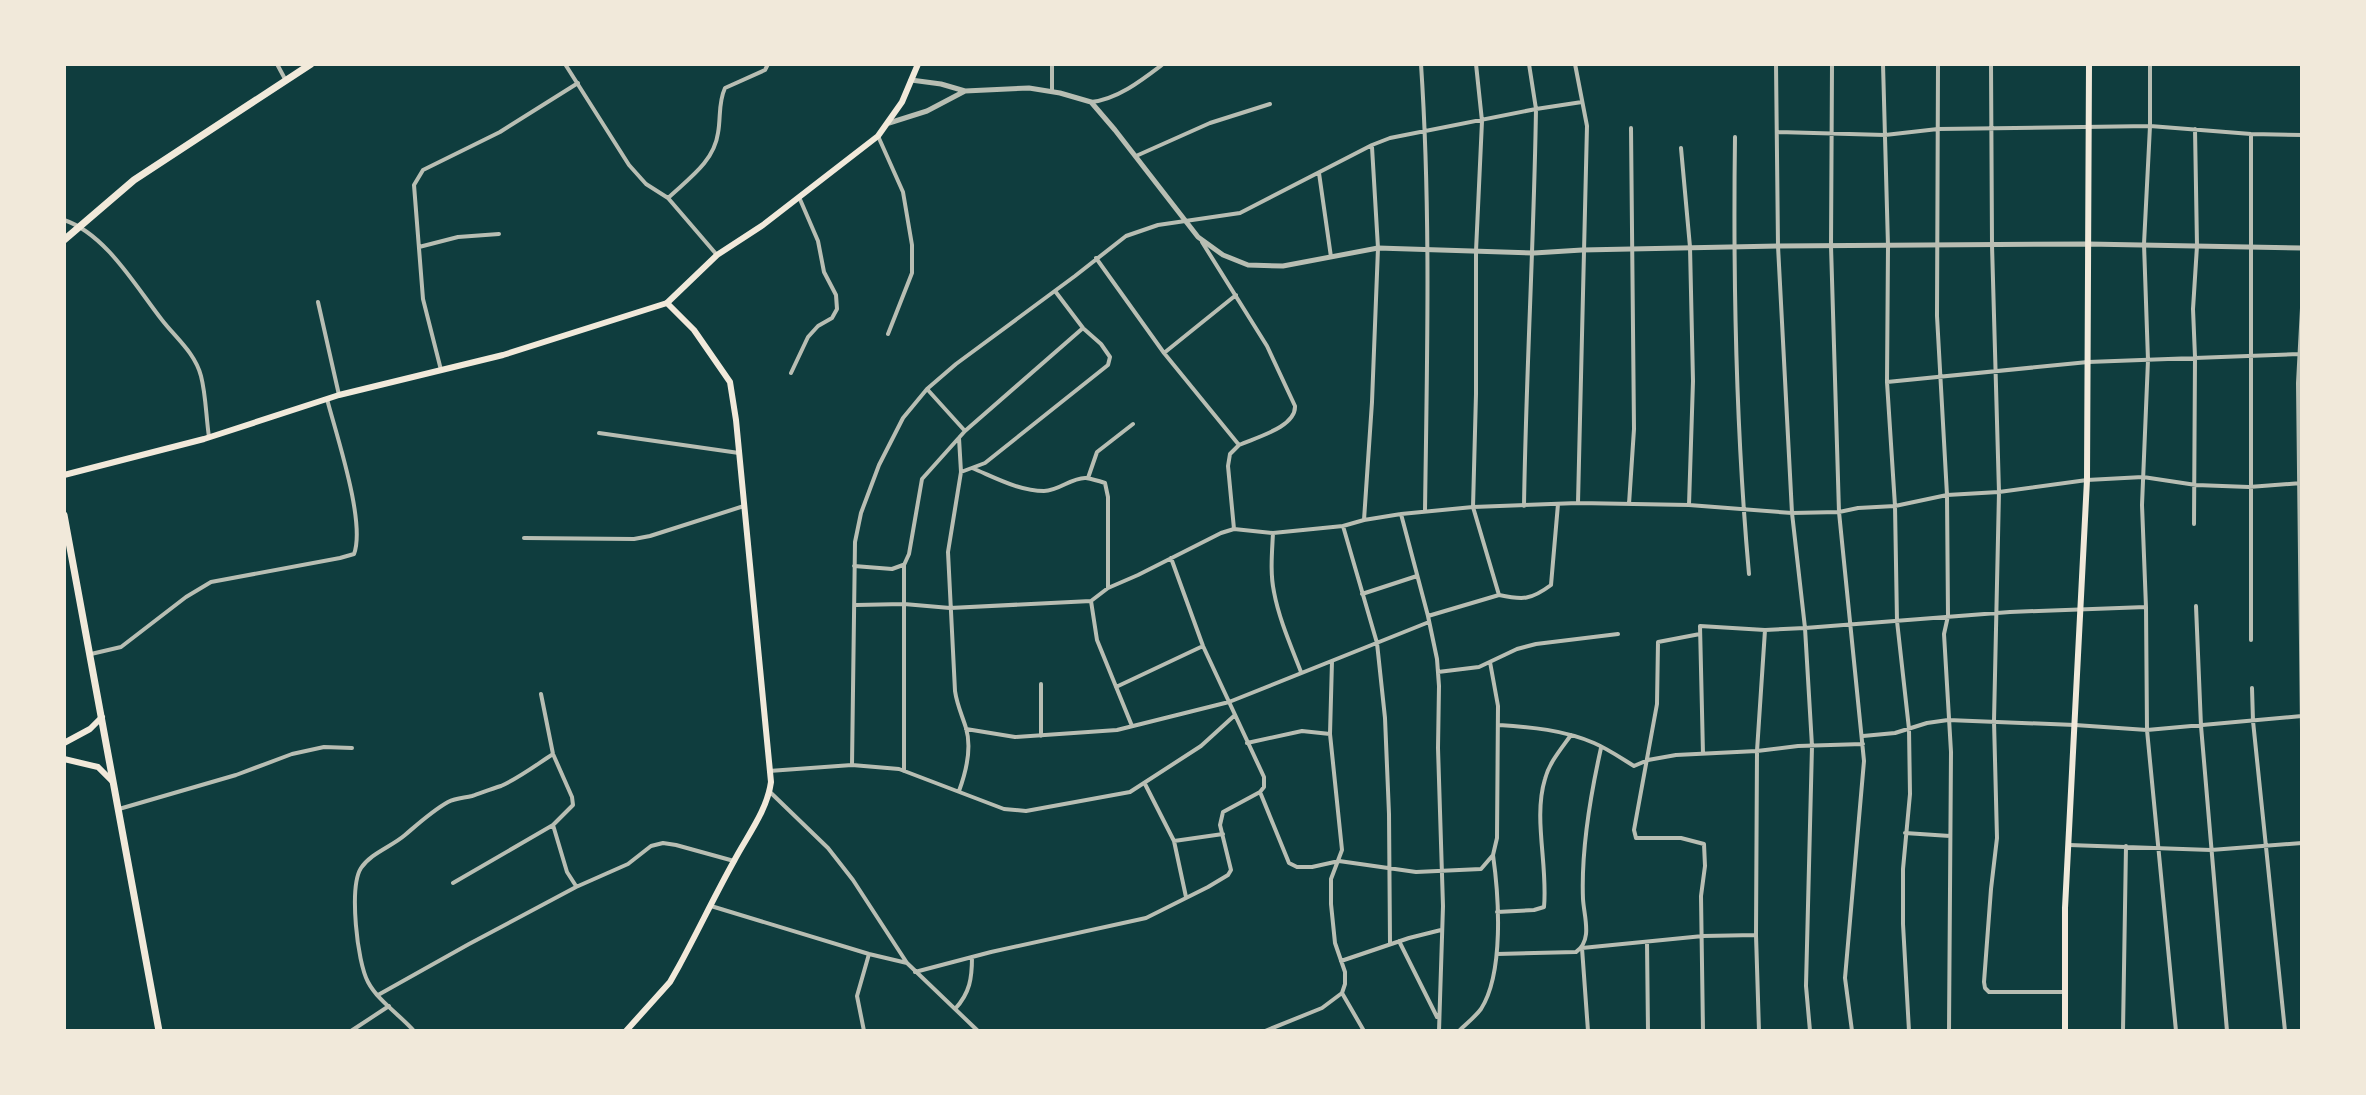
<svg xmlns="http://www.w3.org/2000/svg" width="2366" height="1095" viewBox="0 0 2366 1095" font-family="'Alegreya Sans',sans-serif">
<rect width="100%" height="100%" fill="#0f3d3e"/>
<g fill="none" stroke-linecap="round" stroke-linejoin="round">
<path stroke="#b8beb3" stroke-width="4" d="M277,64L285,79
M565,64L629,165L646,184L668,198L717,255
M1421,64C1431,213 1427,362 1425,511
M1529,64L1536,109L1582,102
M1575,64L1587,126L1578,503
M1832,64L1831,246L1839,512L1864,761L1845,978L1852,1031
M1883,64L1888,246L1887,382L1895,506L1897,621L1909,729L1910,794L1903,869V924L1909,1031
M1938,64L1937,316L1947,495L1948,616L1944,634L1951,752L1949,1031
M1991,64L1992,245L1999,492L1994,721L1997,838L1991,889L1984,982L1985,988L1989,992H2064
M2150,64V126L2144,244L2148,360L2142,505L2146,607L2147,730L2176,1031
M1052,92V64
M1091,102C1118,99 1142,80 1163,64
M1777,132L1885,135L1938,129L2150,126L2251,134L2302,135
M878,136L903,192L912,245V273L888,334
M1735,137C1733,283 1736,430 1749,574
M1681,148L1690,247L1693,381L1689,505
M1136,156L1210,123L1270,104
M1319,173L1331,257
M668,198C688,179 714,162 718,133C721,117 718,103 725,88L765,70L768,64
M64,220C106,234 136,287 162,320C176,338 195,353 201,376C206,395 206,417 209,437
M1202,242L1267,346L1295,406C1296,427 1257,437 1239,445
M419,247L458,237L499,234
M1096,258L1164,353L1239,445L1230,454L1228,466L1234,529
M318,302L339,395
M2302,308L2298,383L2302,730
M1164,353L1236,295
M441,370L423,299L414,185L423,170L500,132L578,83
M791,373L808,337L818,326L832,318L837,309L836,295L824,272L818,241L799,197
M1887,382L2088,362L2299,354
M927,389L965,431
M599,433L739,453
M959,438L961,472L948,552L955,691C957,705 962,715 966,728C972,748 966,772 959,791
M972,468C994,477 1019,491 1044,491C1059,491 1072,477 1086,478C1092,479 1099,481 1105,483L1108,497V588
M961,472L985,463L1108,365L1110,357L1101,344L1084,329
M1088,478L1097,452L1133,424
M1629,504L1634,429L1631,128
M1401,514L1428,616L1437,659L1439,686L1438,748L1443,906L1439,1031
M1364,520L1372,402L1378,248L1372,147
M2194,524L2195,357L2193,309L2197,246L2195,129
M1343,526L1377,643L1385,718L1389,814L1390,944
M1273,533C1272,553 1270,573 1274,592C1279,619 1291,646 1301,672
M524,538L634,539L650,536L744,506
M854,566L892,569L903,565
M1362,594L1417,576
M1499,595C1523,600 1531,600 1551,585L1558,504
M1091,601L1097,640L1132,726
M856,605L904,604L950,608L1091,601L1108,588L1138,575L1221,533L1234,529L1273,533L1343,526L1364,520L1401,514L1473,507L1578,503L1689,505L1792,513L1839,512L1858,508L1895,506L1947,495L1999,492L2087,480L2143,477L2196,485L2249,487L2302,483
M2196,606L2201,726L2227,1031
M1428,616L1499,595L1473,507L1476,394V251L1482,121L1476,64
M1700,634L1658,642L1657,704L1634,830L1636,838H1681L1704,844L1705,866L1701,896L1703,1031
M2251,640V134
M91,654L121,647L186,597L211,582L340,558L354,554C366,522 336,434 327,399
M1438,672L1479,667L1517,649L1536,644L1618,634
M1041,684V736
M1116,687L1203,646
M2252,688L2253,721L2285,1031
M1499,725C1531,727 1564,730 1594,743C1608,749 1621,758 1634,766L1648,760L1676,755L1757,751L1798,746L1863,744
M966,729L1015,737L1117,730L1229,702L1429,622
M1863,736L1895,733L1927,723L1948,720L2075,725L2147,730L2302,716
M1247,743L1302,731L1330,734
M1703,754L1700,626L1765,630
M852,765L855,542L861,513L879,465L903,418L927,389L956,364L1075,276L1126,236L1158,225L1240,213L1372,145L1390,138L1536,109C1534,241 1526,373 1524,506
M769,771L852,765L899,769L1004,809L1026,811L1130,792L1201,746L1235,715
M904,771V565L909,554L922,479L965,431L1083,328L1055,291
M1145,784L1174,841L1186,897
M770,792L828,848L853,880L907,963L978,1031
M1260,792L1289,863L1297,867H1312L1339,861L1416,872L1481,869L1493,855L1497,838L1498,706L1490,662
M119,809L236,775L292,754L324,747L352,748
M553,825L567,872L576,886
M1905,833L1950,836
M1174,841L1223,834
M2069,845L2211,850L2302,843
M453,883L553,825L573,805L572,797L553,754L541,694
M711,906L869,954L907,963
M1497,912L1534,910L1544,907C1548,865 1533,818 1545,779C1549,763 1561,749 1571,735
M1399,941L1437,1017
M1647,942L1648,1031
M1497,954L1576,952C1593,940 1584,917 1583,899C1581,849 1590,797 1601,748
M1341,961L1409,938L1441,930
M915,972L991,952L1146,918L1208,887L1228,875L1231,870L1220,825L1223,812L1260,792L1264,787V777L1203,646L1171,558
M1342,993L1364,1031
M378,995L469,944L576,887L628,864L651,846L663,843L676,845L734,861
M955,1009C970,993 972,978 972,957
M351,1031L389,1006
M414,1031C400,1015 378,1001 368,982C357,962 349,887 361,868C371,853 391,847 405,835C418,824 432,811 448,802C456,798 464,798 472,796C481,793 491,789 501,786C519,778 536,765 553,754
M864,1031L857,996L869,954
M1265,1031L1322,1008L1342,993L1345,984V972L1335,943L1331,904V879L1342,850L1330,734L1332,661
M1459,1031C1466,1024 1475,1017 1481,1009C1504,973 1499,897 1493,855
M1588,1031L1582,948L1703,936L1756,935
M1759,1031L1756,935L1757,751L1765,630L1805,628L1792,513L1778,246L1776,64
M1810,1031L1806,986L1812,746L1805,628L2010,612L2146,607
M2123,1031L2126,846"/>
<path stroke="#b8beb3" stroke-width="5" d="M911,80L941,84L965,91L1029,88L1060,93L1091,102L1115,130L1198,237L1223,255L1248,265L1283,266L1378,248L1534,253L1582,250L1778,246L2088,244L2302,248
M889,123L927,111L965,91"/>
<path stroke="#f1e9da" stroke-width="6" d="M64,475L204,439L339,395L503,355L667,303
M64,743L90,729L102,717
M64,759L98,767L112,781
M2065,1031V908L2087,480L2089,64"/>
<path stroke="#f1e9da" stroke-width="6" d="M626,1031L670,982L679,966C698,931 715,895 734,861C747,836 767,811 771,782L736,420L730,382L694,330L667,303L717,255L763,225L878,136L902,102L918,64"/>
<path stroke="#f1e9da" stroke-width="7" d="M64,240L134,180L311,64
M64,515L159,1031"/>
</g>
<rect width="2366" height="1095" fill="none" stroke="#f1e9da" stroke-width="132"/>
</svg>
